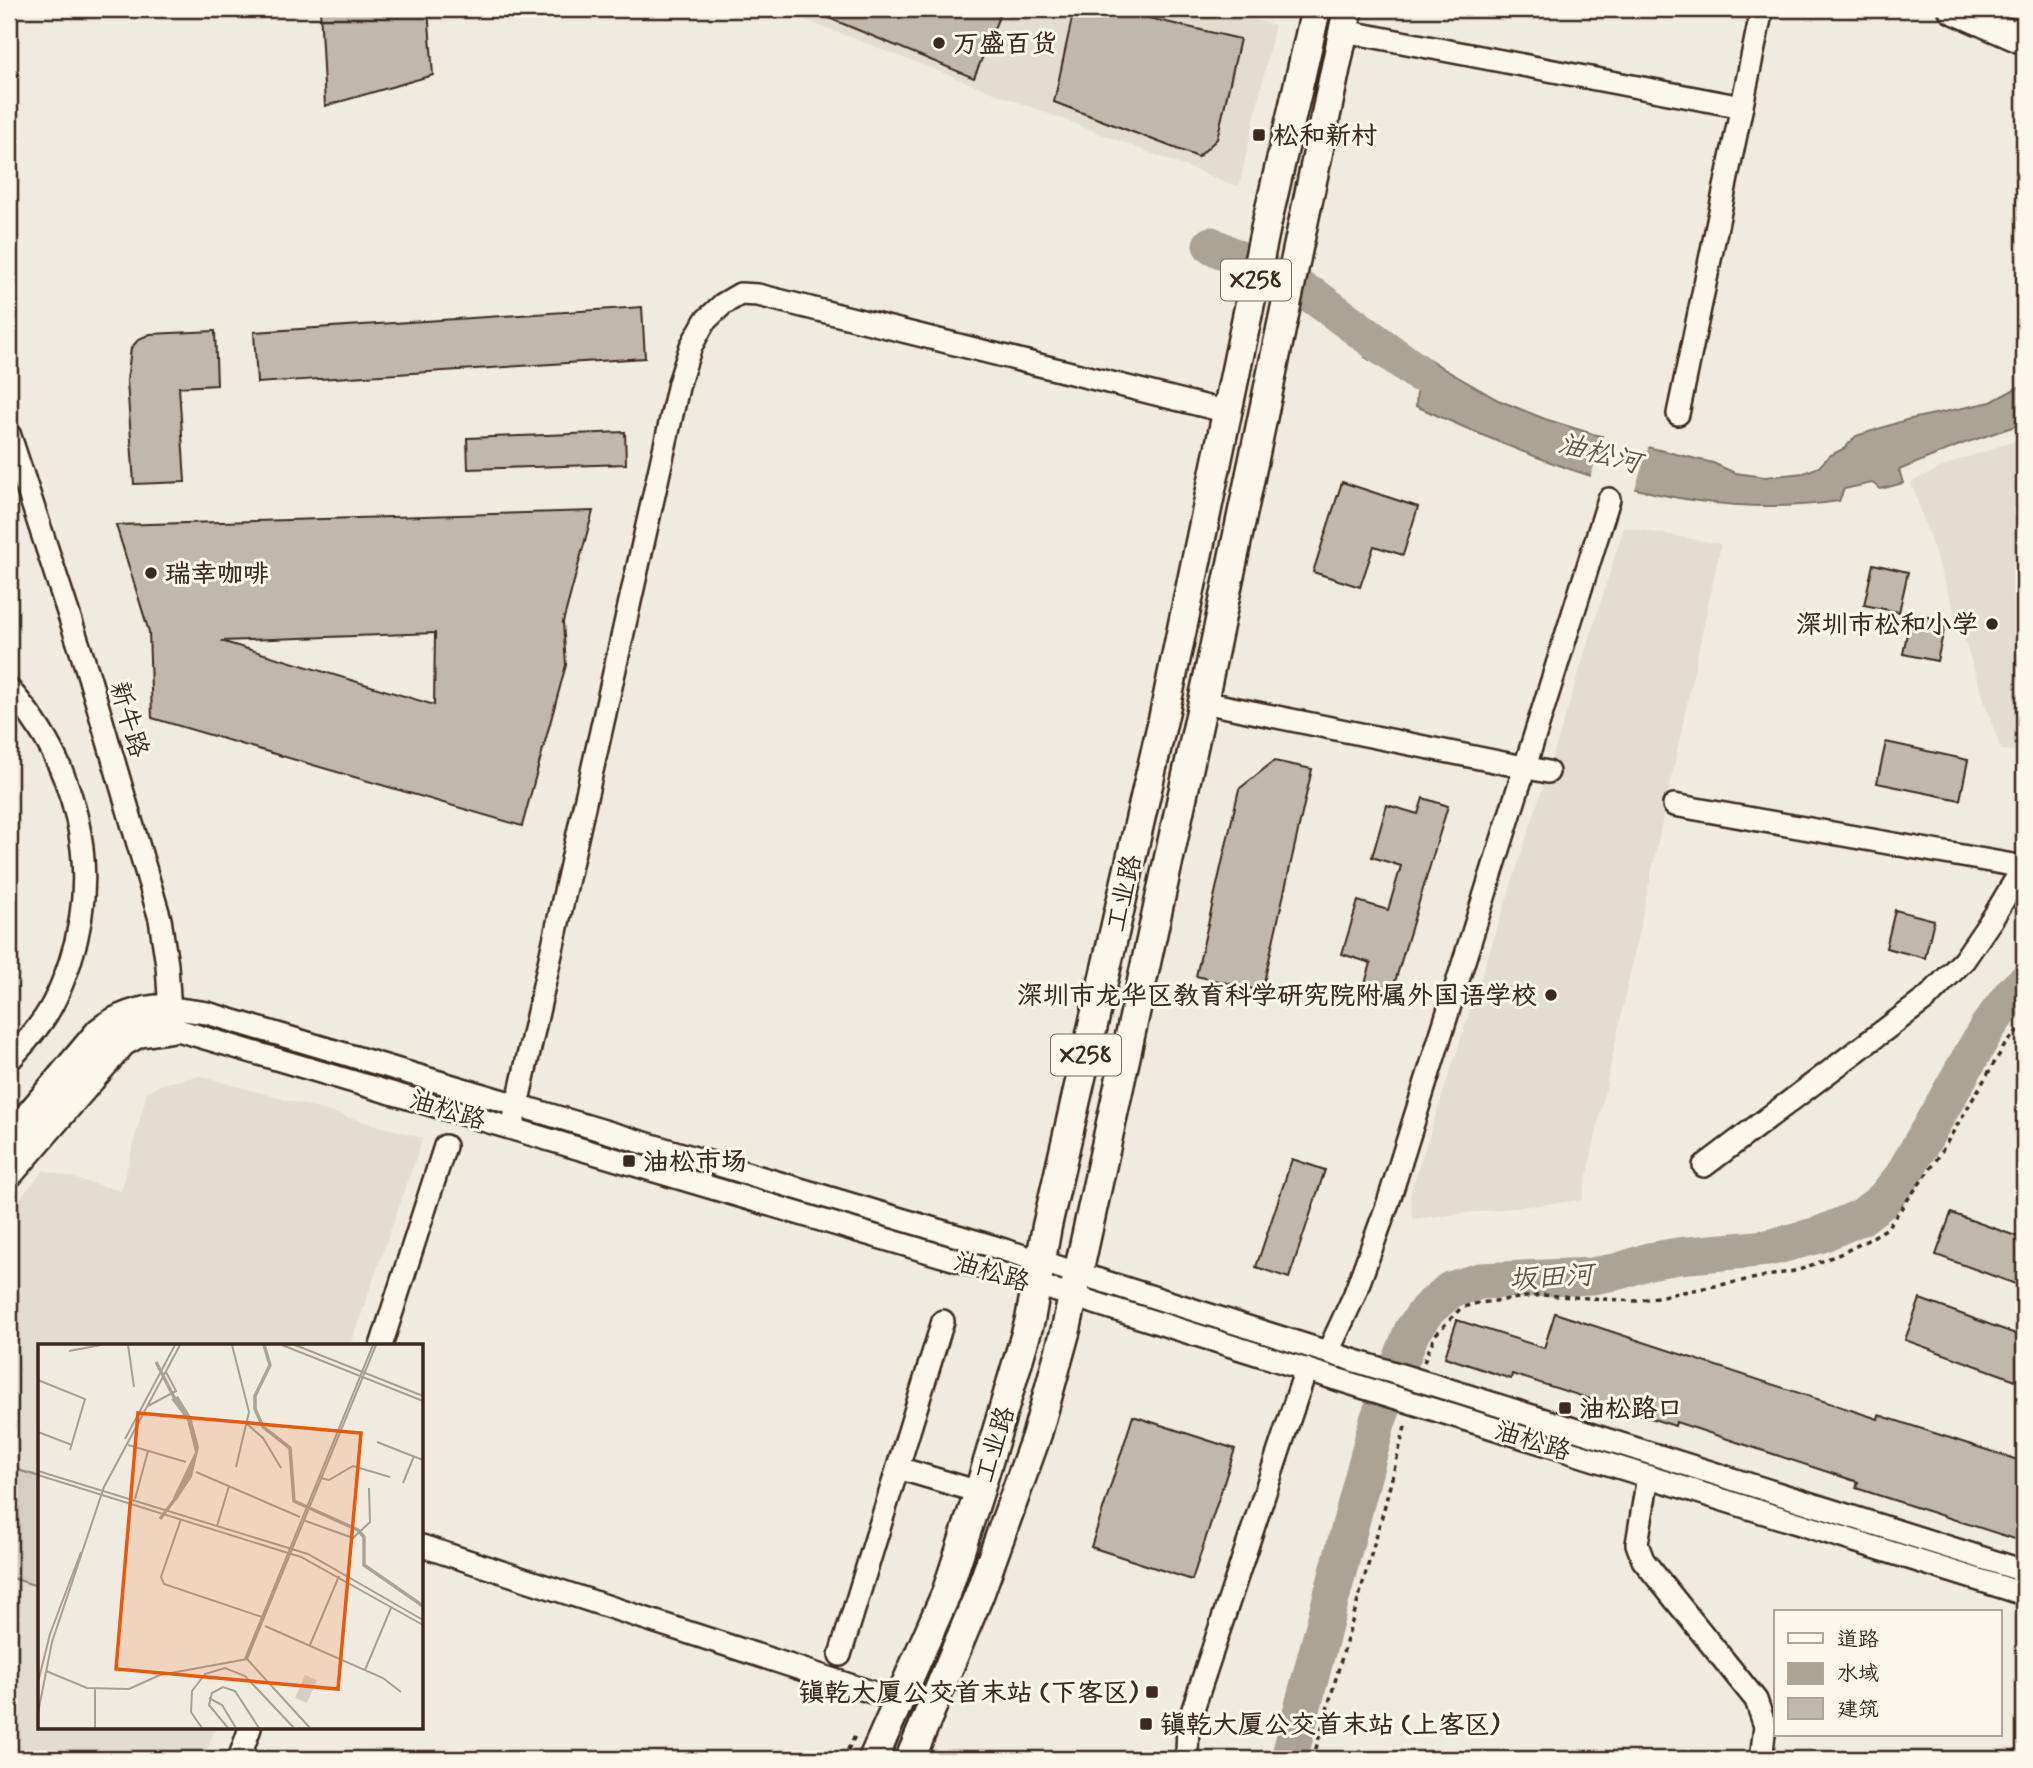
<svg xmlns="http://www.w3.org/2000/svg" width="2033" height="1768" viewBox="0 0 2033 1768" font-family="Mynerve,'LXGW WenKai TC',sans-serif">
<rect width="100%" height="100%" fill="#f0ebe0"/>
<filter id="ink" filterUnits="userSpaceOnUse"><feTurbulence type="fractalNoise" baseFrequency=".0143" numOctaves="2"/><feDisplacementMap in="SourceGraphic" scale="14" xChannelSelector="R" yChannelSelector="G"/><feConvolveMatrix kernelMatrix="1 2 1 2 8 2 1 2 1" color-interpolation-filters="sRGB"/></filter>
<g filter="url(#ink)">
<path fill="#e2dcd1" d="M777,9H1206L1275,25L1239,187Z
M2024,438V752L2001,750L1911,482L1956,461Z
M1624,527L1721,544L1582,1200L1413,1219L1410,1194L1548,772Z
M200,1076L423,1138L350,1346H40V1728H215L204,1759H9V1211L44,1170L121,1191L147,1092L161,1084Z"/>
<path fill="#d5cec3" stroke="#887c70" stroke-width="2" d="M9,1467L40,1477V1587L9,1577Z"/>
<path fill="#aca397" stroke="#7f7367" stroke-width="2" d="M1389,332L1444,369L1498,400L1545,419L1593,434L1713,463L1735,473L1765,477L1804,473L1819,467L1829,456L1845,448L1856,436L1906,420L1991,402L2024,384V423L1962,444L1899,470L1903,483L1881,489L1872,483L1844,489L1839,501C1685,524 1553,467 1416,406L1417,390L1365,357Z"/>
<path fill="#f0ebe0" d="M1604,433L1649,445L1634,492L1590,479Z"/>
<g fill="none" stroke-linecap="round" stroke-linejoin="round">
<path stroke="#aca397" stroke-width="37" d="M1211,245L1315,297L1418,373
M1289,1759L1377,1423L1412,1331L1427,1310L1450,1290L1480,1281L1592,1276L1620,1271L1649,1261L1678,1256L1768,1248L1819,1235L1861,1217L1882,1201L1902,1177L1987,1028L2012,994L2024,983"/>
</g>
<path fill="#c0b8ad" stroke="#3b2a1e" stroke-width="2" fill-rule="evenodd" d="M320,9H428L433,75L325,106Z
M807,9H1002L974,78Z
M1074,9H1110L1240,39L1217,139L1198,157L1054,102Z
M642,307L645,358L257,383L254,332Z
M215,331L217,385L179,387L185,482L134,484L127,381L131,348L139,339L150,334Z
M625,432L626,464L468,469L467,438Z
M1342,482L1418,507L1403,555L1374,546L1360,587L1313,572Z
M593,511L563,622L566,665L522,826L152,718L149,632L116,525ZM435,633L434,705L221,641Z
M1873,564L1908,572L1899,612L1864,605Z
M1911,613L1946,621L1937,661L1903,654Z
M1886,742L1968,760L1960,800L1877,783Z
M1274,761L1312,769L1262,991L1196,976L1239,789Z
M1423,798L1448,806L1391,995L1364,987L1371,963L1342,954L1358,901L1388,910L1401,866L1372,857L1387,805L1418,814Z
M1895,910L1934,920L1925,958L1886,948Z
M1292,1159L1325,1170L1289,1278L1256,1267Z
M1951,1213L2024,1239V1287L1936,1255Z
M1920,1299L2024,1337V1383L1905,1340Z
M1555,1313L1878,1419L1879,1415L2024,1462V1542L1856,1488L1858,1482L1676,1422L1675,1426L1512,1374L1511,1379L1445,1357L1457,1320L1544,1348Z
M1133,1416L1235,1449L1192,1580L1091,1547Z"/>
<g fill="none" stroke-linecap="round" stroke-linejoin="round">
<defs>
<path id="minor" d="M1344,31L1742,107
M1678,414L1762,9
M9,433L88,673L160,919L167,965L171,1028L990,1270L1336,1379
M9,689C76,764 102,865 70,962C63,983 54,1006 40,1024C31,1037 19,1049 9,1061
M1203,702L1548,772
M1674,805L2024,867
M170,1008L207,1013L995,1247L1349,1359
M512,1128L679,383L691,346L705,321L723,304L740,294L758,295L1228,412
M1704,1166L1927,998L1964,960L1994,916L2023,867
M381,1346L445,1146
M1328,1352L1354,1296L1388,1203L1609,499
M1437,1386L2024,1571
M1429,1408L2024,1594
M898,1468L979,1492
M1648,1476L1637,1544L1643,1560L1756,1700L1765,1726L1761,1759
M422,1546L899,1701
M840,1655L943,1321
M239,1759L250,1728
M1188,1759L1187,1753L1188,1724L1306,1369"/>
<path id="major" d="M1953,9L2024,40
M9,1140L100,1032C119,1017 140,1010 164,1009
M9,1173L122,1042L138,1033L171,1028
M873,1759L946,1594L979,1492L1030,1320L1047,1226L1164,715L1266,226L1316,9
M910,1759L979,1595L1037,1434L1066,1329L1203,702L1348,9"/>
</defs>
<use href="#minor" stroke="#3b2a1e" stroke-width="26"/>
<use href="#major" stroke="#3b2a1e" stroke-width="33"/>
<path stroke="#3b2a1e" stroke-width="3.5" stroke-dasharray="5 5" stroke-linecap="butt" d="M1424,1362L1435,1335L1460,1309L1472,1304L1542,1295L1636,1301L1799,1270L1840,1254L1866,1241L1886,1229L1934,1164L2005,1045L2024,1023
M843,1759L855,1736
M1313,1759L1384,1509L1406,1423"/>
<use href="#minor" stroke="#fbf7ec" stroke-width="21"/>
<use href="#major" stroke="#fbf7ec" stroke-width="28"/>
<defs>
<path id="minor-bridge" d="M1349,1359L1437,1386
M1336,1379L1429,1408"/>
</defs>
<use href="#minor-bridge" stroke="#3b2a1e" stroke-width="26" stroke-linecap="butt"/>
<use href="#minor-bridge" stroke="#fbf7ec" stroke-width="21"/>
</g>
</g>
<g fill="#3b2a1e" stroke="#fbf7ec" stroke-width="2.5">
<circle cx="939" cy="43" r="7"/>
<rect x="1252" y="128" width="14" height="14" rx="3.5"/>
<circle cx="151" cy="573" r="7"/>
<circle cx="1992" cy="624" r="7"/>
<circle cx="1551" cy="995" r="7"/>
<rect x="622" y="1154" width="14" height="14" rx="3.5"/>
<rect x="1558" y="1401" width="14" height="14" rx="3.5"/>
<rect x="1145" y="1685" width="14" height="14" rx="3.5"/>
<rect x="1139" y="1717" width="14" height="14" rx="3.5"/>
</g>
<g text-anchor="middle" stroke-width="6" stroke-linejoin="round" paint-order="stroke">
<g fill="#fbf7ec" stroke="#75685c" stroke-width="2">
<rect x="1221" y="259.5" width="70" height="41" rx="5"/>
<rect x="1051" y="1034.5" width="70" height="41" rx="5"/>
</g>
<g font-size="24" font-weight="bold" fill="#3b2a1e">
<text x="1256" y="288">X258</text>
<text x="1086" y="1063">X258</text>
</g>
<g font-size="26" font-weight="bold" fill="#3b2a1e" stroke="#fbf7ec" text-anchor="start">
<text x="953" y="52">万盛百货</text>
<text x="1273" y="144">松和新村</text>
<text x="165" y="582">瑞幸咖啡</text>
<text x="1978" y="633" text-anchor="end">深圳市松和小学</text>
<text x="1537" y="1004" text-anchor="end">深圳市龙华区教育科学研究院附属外国语学校</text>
<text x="643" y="1170">油松市场</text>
<text x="1579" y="1417">油松路口</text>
<text x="1138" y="1701" text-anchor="end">镇乾大厦公交首末站 (下客区)</text>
<text x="1160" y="1733">镇乾大厦公交首末站 (上客区)</text>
</g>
<g font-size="26" fill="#3b2a1e" stroke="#fbf7ec">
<text transform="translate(130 719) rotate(74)" y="9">新牛路</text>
<text transform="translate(1123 893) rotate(-77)" y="9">工业路</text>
<text transform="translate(448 1109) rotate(17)" y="9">油松路</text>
<text transform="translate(992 1271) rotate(17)" y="9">油松路</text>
<text transform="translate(1533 1440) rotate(17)" y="9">油松路</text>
<text transform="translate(994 1444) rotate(-73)" y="9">工业路</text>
</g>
<g font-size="28" font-style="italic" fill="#635448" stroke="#fbf7ec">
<text transform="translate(1600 452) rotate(15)" y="10">油松河</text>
<text transform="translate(1551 1276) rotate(-4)" y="10">坂田河</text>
</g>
</g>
<g transform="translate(38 1344)">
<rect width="385" height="385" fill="#f0ebe0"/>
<path d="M267,331L279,336L269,359L257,354Z" fill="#d5cec3"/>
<path d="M140,52L153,73L161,103L154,133L138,157L135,154L157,108L149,76L133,55Z" fill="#aca397"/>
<path fill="none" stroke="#aca397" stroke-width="3.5" d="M226,1L232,21L217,52V65L225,83L252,104L256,157L320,186L326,193V221L385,262M118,18L138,57M122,175L140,151"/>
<path fill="none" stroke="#a89e92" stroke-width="2" d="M90,1L96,43M194,1L211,68L198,123M244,1L385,57M257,1L385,52M31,7L63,1M0,36L47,55L32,106M110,62L138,47L128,28M209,80L225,94L243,124M0,88L34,101M87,95L137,1M339,98L385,116M90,101L148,118M0,127L270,210L385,276M158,128L262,173M0,131L263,213L385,281M282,134L291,136L315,122L352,133M365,139L376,112M97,155L110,107M143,175L123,233L126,240L224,273M265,176L315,194L332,178L331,144M179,182L191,142M227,282L345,334L363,348M272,301L301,232M207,315L335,1M209,315L272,384M327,326L353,264M8,327L49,344L91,345L122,331L209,315L338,1M0,338L12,290L43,208M57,344V384M171,354L184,361L198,384M0,369L14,298L66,143L142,1M164,384L153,368L154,347L167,330L187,324L207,332L256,384M190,384L171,361L174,349L185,343L197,347L221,384"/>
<path fill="#e8590c" fill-opacity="0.15" stroke="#e8590c" stroke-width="3.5" d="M100,69L323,89L300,345L78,325Z"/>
<rect width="385" height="385" fill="none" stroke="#3b2a1e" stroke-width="3.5"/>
</g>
<rect width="2033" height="1768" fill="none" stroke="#fbf7ec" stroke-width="35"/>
<rect x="18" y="18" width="1998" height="1733" fill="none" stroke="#3b2a1e" stroke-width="2.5" filter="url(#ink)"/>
<rect x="1774" y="1610" width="228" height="126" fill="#fbf7ec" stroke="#aea59a" stroke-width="2"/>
<rect x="1788" y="1633" width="35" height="10" fill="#fbf7ec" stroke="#aea59a" stroke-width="2"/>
<text x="1837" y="1646" font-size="21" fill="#3b2a1e">道路</text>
<rect x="1788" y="1663" width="35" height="21" fill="#aca397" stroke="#aea59a" stroke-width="2"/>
<text x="1837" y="1680" font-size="21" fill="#3b2a1e">水域</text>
<rect x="1788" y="1698" width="35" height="21" fill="#c0b8ad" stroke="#aea59a" stroke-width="2"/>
<text x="1837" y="1716" font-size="21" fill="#3b2a1e">建筑</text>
</svg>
